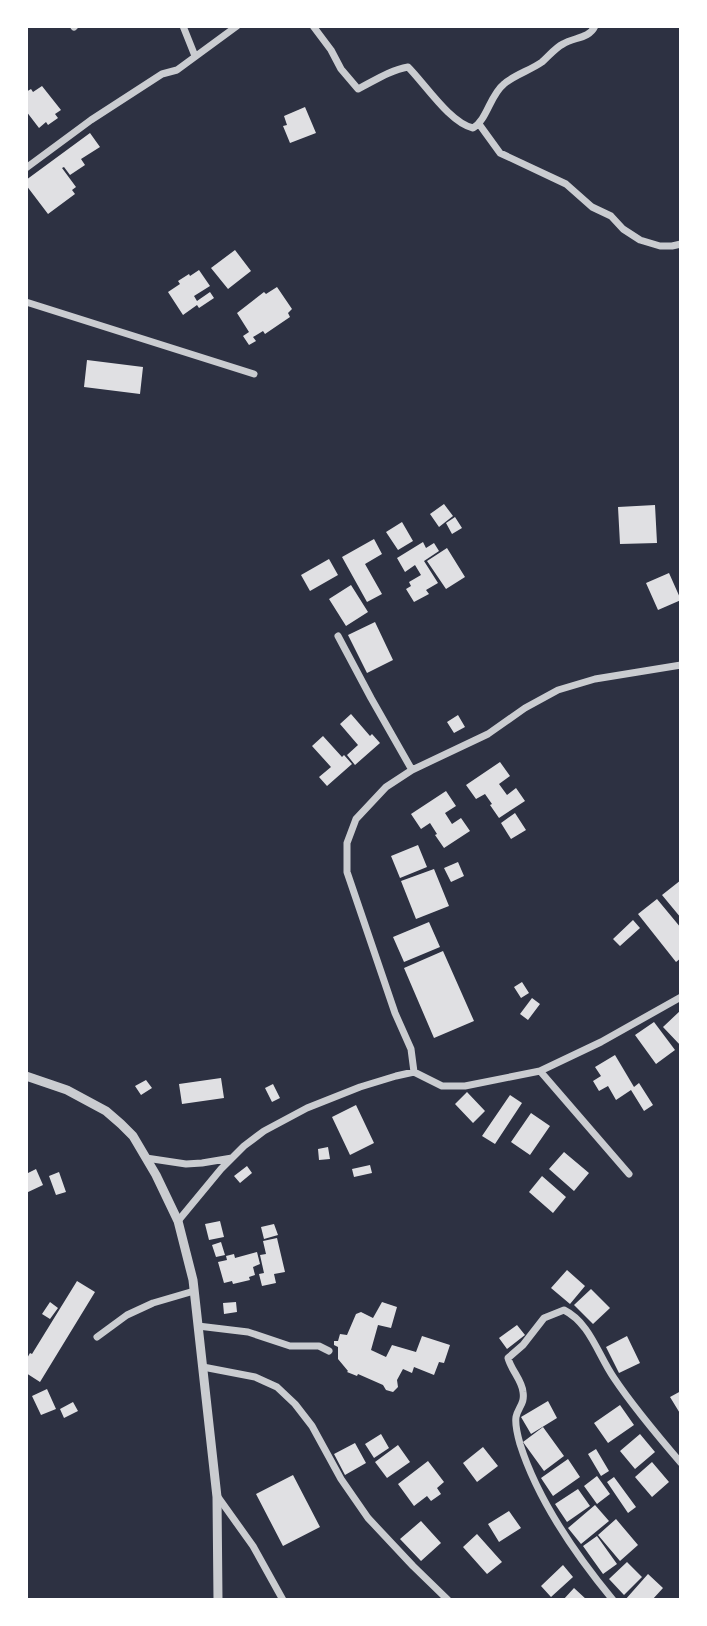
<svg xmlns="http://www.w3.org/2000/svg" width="707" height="1626" viewBox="0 0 707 1626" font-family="'Alegreya Sans',sans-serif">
<rect width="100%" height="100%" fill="#2d3142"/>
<path fill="#e0e0e3" d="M42,86L61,110L55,114L58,118L48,125L46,122L39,128L26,111V92L31,89L33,92Z
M305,107L316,133L290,143L283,126L287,125L284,116Z
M90,133L100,147L81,159L85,165L70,175L64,167L62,168L76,187L72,190L75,194L48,214L26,185V180Z
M235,250L251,271L228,289L211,268Z
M199,270L210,286L194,296L197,301L210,292L214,298L199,308L197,305L183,315L168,292L180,284L178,281L189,274L190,276Z
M277,287L292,309L288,313L290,317L265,334L263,331L253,337L256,341L249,345L243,336L249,332L237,313L264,292L266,294Z
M87,360L143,367L140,394L84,387Z
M444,504L453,516L439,527L430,514Z
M655,505L657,543L620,544L618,507Z
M455,517L462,528L452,534L446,523Z
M402,522L413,541L398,550L386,532Z
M374,539L382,554L365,564L382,594L367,602L342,557Z
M423,542L426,548L434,543L439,551L424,561L438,583L426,590L429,594L414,602L406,589L411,586L409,582L421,575L415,565L405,572L397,558Z
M447,548L465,577L446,589L427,561Z
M329,559L338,575L310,591L301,575Z
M669,573L681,600L658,610L646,583Z
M351,585L368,612L346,626L329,599Z
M375,622L393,660L367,673L348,635Z
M351,714L370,736L372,734L380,743L355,765L347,755L358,745L340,724Z
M458,715L465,727L454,733L447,722Z
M323,736L342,757L344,755L352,764L327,786L319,777L331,767L312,746Z
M500,762L510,776L499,784L507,795L516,788L525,801L499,818L490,805L492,804L485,794L476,799L466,785Z
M446,791L456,806L445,813L452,824L461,818L470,831L444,848L435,835L437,834L430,823L421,829L411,814Z
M515,813L526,830L511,839L501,823Z
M418,845L427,867L400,878L391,856Z
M458,862L464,876L451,882L444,868Z
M434,869L449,906L416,919L401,881Z
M681,880V918L662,895Z
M657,899L681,928V958L676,962L638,914Z
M633,920L640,928L620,946L613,939Z
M429,922L440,947L404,962L393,937Z
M443,951L474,1021L434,1038L404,968Z
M522,982L529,993L521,998L514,987Z
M532,998L540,1004L528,1020L520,1014Z
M681,1010V1046L663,1027Z
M654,1022L675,1050L656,1064L635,1035Z
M615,1055L634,1087L639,1083L653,1105L644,1111L631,1090L616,1100L608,1086L599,1091L593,1081L601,1076L595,1067Z
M221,1078L224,1098L182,1104L179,1084Z
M146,1080L152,1088L141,1095L135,1086Z
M273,1084L280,1098L272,1102L265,1088Z
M467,1092L485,1111L473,1123L455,1104Z
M510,1095L522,1103L495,1144L482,1136Z
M356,1105L374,1143L350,1155L332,1117Z
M531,1113L550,1126L530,1155L511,1142Z
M328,1147L330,1159L319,1160L318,1149Z
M564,1152L589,1173L574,1191L549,1169Z
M370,1165L372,1173L354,1177L352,1169Z
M247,1166L252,1173L240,1183L234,1176Z
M36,1169L43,1185L26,1193V1174Z
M59,1172L66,1192L56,1195L49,1176Z
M542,1176L566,1197L553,1213L529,1192Z
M220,1221L224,1237L209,1240L205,1224Z
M274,1224L278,1235L264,1239L261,1227Z
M277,1238L285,1272L274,1274L276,1283L262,1286L259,1274L264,1273L260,1255L266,1254L263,1241Z
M221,1242L225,1255L216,1257L212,1245Z
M257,1252L260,1264L253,1267L255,1275L249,1277L250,1280L233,1284L232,1281L224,1283L218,1262L227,1260L226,1256L234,1254L235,1258Z
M567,1270L585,1286L570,1304L551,1288Z
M77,1281L95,1292L40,1382L26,1373V1360L30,1353L32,1354Z
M591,1289L610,1308L593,1324L574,1305Z
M50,1302L58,1308L50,1319L42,1314Z
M236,1302L237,1312L224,1314L223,1303Z
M382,1302L397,1307L391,1328L378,1325L371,1350L386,1357L392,1345L416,1352L422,1336L450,1345L444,1363L439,1362L434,1375L414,1367L412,1373L403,1369L397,1380L398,1387L393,1392L386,1390L383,1385L358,1374L357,1376L347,1372L348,1371L338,1359V1347L334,1345V1341H338L340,1334L347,1335L356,1314L361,1312L373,1318Z
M517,1325L525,1335L507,1349L499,1338Z
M627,1336L640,1363L619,1373L606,1347Z
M47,1389L56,1409L41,1415L32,1396Z
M681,1391V1415L670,1397Z
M548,1401L557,1418L531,1434L521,1417Z
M73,1402L78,1411L64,1418L60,1409Z
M620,1405L634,1425L608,1443L594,1423Z
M543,1427L564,1456L544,1471L523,1442Z
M381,1434L389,1448L374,1458L365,1444Z
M640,1434L655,1452L635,1469L620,1451Z
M355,1443L366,1463L345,1475L334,1454Z
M398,1445L410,1462L387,1478L375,1462Z
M483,1447L498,1466L477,1482L463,1463Z
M596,1449L609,1471L601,1476L588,1454Z
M568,1459L580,1477L553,1496L541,1478Z
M428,1461L444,1482L437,1488L441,1494L431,1501L427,1496L414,1506L398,1484Z
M652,1462L669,1482L652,1497L635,1477Z
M293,1475L320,1527L283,1546L256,1494Z
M597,1476L610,1494L597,1504L584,1486Z
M614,1477L636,1507L628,1513L607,1482Z
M578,1489L590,1506L567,1522L555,1504Z
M595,1505L609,1521L581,1544L568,1528Z
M509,1511L521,1528L499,1542L488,1524Z
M616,1519L638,1545L620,1561L598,1535Z
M421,1521L441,1543L421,1561L400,1539Z
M477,1534L502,1562L487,1574L463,1547Z
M597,1536L617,1564L603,1574L583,1546Z
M627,1562L642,1577L624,1595L609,1579Z
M563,1565L573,1577L551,1597L541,1586Z
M648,1574L663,1588L652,1600H625Z
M574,1588L587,1600H563Z"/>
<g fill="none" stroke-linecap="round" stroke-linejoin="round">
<path stroke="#caccd0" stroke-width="7" d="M183,26L195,56
M313,26L331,50L341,69L358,89C374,81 390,70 408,67C425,84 450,123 473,128C487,120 490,95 504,84C514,75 531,70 542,62C549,56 555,48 563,44C574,37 589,39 595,26
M74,27L75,26
M479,124L500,153L566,184L592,207L611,216L623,229L640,240L660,246H672L681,244
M26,168L91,120L162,74L177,70L237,26
M26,302L254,374
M338,636L371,698L412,770
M540,1071L629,1174
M414,1072L411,1049L395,1013L347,872V843L356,819L386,787L412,770L488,734L525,708L558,690L595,679L681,665
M146,1158L186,1164L202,1163L232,1158
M178,1221L221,1169L244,1146L264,1131L307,1108L360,1087L396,1076L414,1072L442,1086H465L540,1071L601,1042L681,997
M198,1326L248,1332L290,1346H319L329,1351
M97,1337L127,1315L153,1303L194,1291
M203,1367L255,1377L277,1387L295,1404L312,1426L341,1479L368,1518L413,1566L448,1600
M218,1497L253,1546L283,1600
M613,1600C575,1554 538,1501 520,1444C518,1437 515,1424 516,1417C518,1407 525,1404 523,1392C522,1380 511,1370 508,1358L523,1345L544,1318L564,1310C590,1323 598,1355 614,1378C634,1408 657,1435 681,1463"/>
<path stroke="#caccd0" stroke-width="9" d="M26,1076L67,1090L106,1111L121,1124L133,1136L156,1175L178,1221L193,1280L217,1497L218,1600"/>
</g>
<rect width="707" height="1626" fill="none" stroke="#ffffff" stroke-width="56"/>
</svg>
